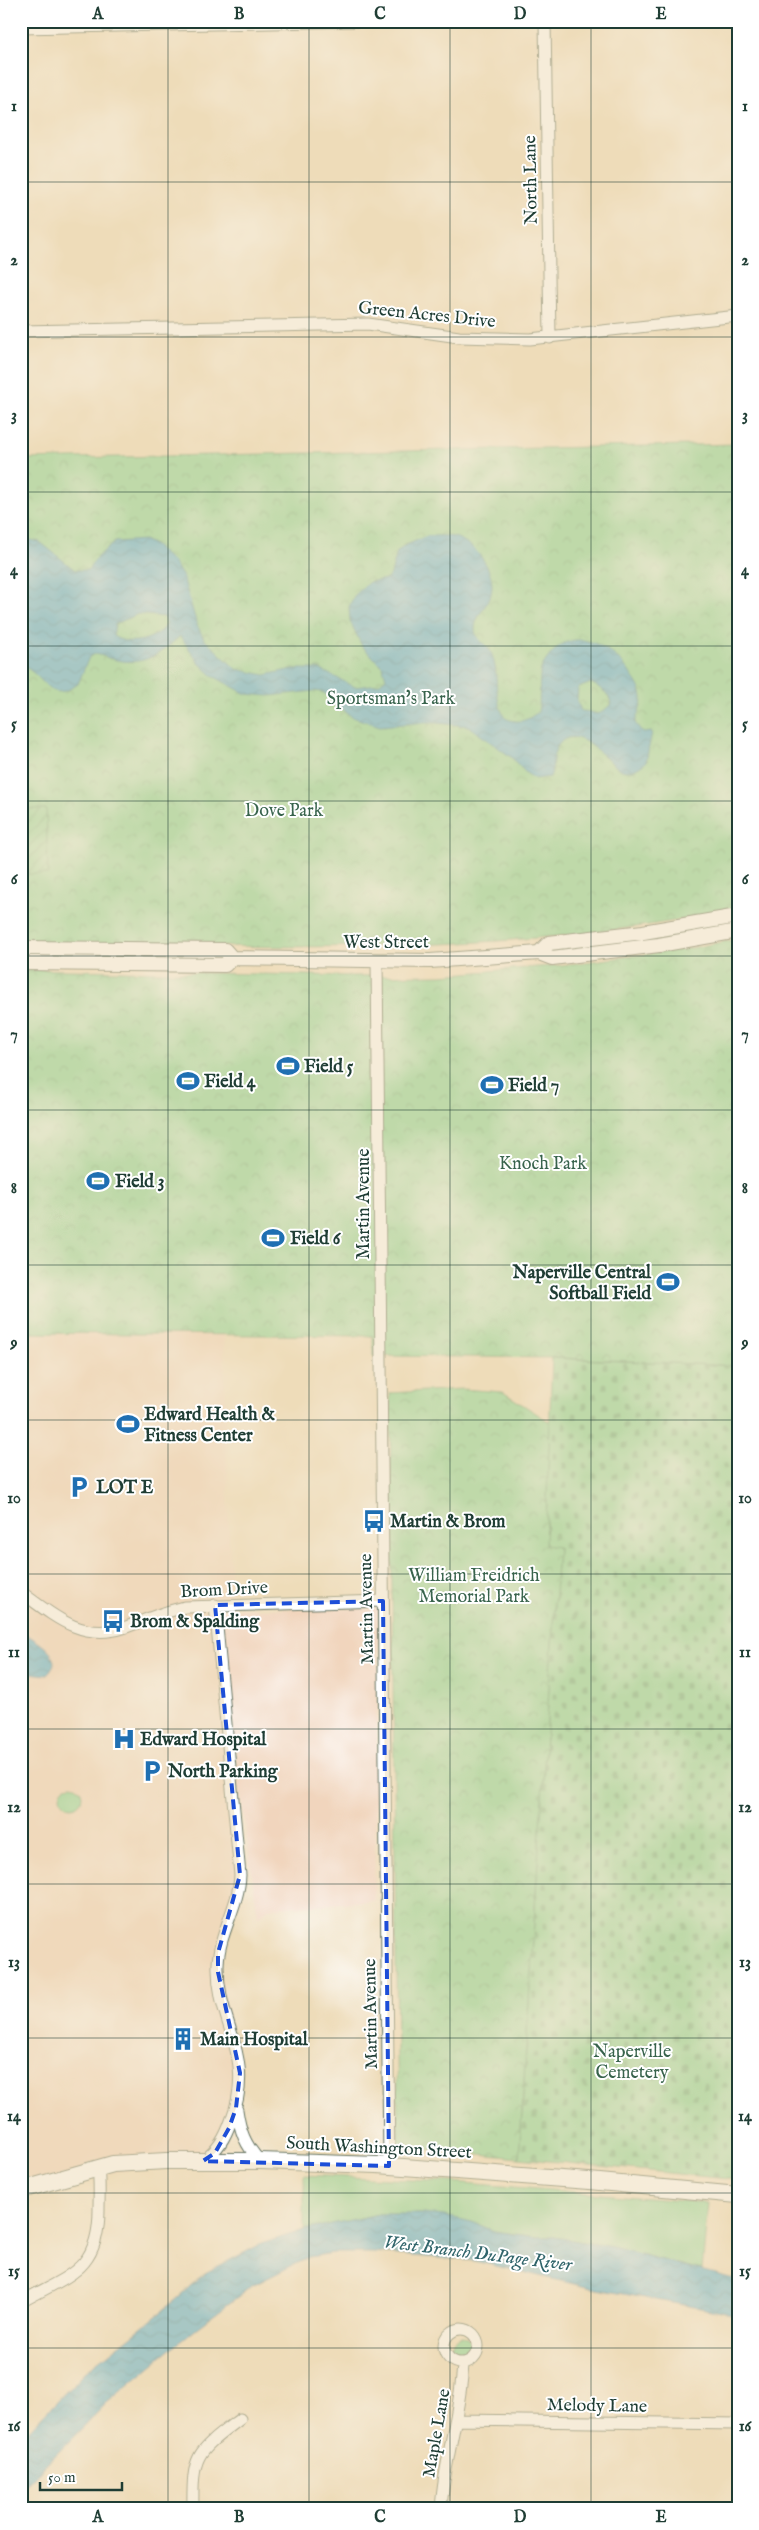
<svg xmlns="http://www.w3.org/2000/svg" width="759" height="2530" viewBox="0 0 759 2530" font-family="'IM FELL English',serif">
<defs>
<pattern id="cemetery-stones" width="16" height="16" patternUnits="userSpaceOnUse" patternTransform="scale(1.25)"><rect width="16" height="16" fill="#85d595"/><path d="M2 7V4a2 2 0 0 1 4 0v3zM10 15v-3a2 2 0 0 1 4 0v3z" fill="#6cae7a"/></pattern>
<pattern id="park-crowns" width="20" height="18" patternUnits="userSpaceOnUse" patternTransform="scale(1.25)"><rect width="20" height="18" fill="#85d595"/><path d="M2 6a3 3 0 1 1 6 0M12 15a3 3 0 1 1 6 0" fill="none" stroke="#6cae7a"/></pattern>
<pattern id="garden-furrows" width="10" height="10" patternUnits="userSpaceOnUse" patternTransform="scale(1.25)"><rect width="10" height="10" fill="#85d595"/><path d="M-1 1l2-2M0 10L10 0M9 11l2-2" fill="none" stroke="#6cae7a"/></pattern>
<pattern id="water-waves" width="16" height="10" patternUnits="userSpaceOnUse" patternTransform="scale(1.25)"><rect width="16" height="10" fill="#53aed1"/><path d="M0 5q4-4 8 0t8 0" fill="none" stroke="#448faa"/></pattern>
</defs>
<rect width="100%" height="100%" fill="#fff"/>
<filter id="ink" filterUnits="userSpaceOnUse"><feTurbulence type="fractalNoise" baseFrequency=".02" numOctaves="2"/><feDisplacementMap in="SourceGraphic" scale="10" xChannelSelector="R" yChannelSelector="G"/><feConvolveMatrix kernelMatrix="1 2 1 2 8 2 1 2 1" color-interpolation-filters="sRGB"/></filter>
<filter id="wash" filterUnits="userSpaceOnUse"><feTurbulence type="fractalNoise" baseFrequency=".0096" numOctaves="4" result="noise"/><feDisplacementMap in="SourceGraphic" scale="20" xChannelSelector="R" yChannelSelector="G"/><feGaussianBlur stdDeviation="1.12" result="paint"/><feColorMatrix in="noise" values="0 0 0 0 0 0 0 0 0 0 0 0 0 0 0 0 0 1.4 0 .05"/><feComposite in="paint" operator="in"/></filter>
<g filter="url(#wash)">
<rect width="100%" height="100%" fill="#eedcb9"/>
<path fill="#f1d5bd" d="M21,1333L224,1335L231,1605L215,1606L240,1873L217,1958L240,2083L216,2153L21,2190Z
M220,1609H379L374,1901L269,1908L258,1918L238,1778Z"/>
<path fill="#85d595" stroke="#528964" d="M738,922V927L644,942L553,953L550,950Z
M60 1796a11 11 0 1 1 22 0a11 11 0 1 1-22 0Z
M304,2175L453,2182L708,2203L702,2270L612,2247L554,2237H536L494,2231L472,2222L422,2214H379L304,2230Z
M451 2347a11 11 0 1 1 22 0a11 11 0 1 1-22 0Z"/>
<path fill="url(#cemetery-stones)" stroke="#528964" d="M552,1358L738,1366V2180L519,2158L558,1547L545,1546Z"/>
<path fill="url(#park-crowns)" stroke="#528964" d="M738,444V909C502,959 260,946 21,943V459Z
M738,939V1366L563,1358L373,1356V1336L21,1333V969L354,976L441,975L562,965L686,949Z
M462,1389L503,1392L550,1422L545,1545L558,1547L519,2158L398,2146L390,1393Z"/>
<path fill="url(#garden-furrows)" stroke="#528964" d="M21,809H46L48,874H21Z"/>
<path fill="url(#water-waves)" stroke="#397682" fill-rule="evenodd" d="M427,536C436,536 445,535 454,537C476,543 499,574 490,597C486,607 476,616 475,627C473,640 489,644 492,655C500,677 492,695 505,718C518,724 527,721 538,712C541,698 538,683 541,670C542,665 548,658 551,654C575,625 610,646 628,670C634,680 640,685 642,697C643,705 637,715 635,723L643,733L652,732L646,762C639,768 631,773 622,770C609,766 576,717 557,747C551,757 554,768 550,777L535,779L526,773L511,757L468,726L427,722L380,726L352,717L323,692L314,691L269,696L246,694L213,676L199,663L180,636C160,654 145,666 117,660C109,659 103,655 94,654L89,657L78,684C57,698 52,692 37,676C32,671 26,668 21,662V538L40,542L75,570H88L97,557L115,542L144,540L154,545L174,563L183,577L197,625L204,639L236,669L265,675L293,669H319L355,687L379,684L386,678L383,667L362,646L350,621L349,607L354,596L369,582L387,579L391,574L397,552L404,546ZM138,614L164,617L167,624C157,640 129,647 113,636L115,624ZM591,683C600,688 610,693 611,704C594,721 599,711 581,711L577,700L578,688Z
M21,1631C36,1641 68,1656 47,1675L21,1672Z
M379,2214H422L445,2216L472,2222L494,2231L536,2237H554L612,2247L738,2280V2315L591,2288L475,2261L374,2253H333L309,2257L252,2286L194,2330L108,2402L21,2490V2438L84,2373L159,2314L205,2273L261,2244L304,2230Z"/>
</g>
<g filter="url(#ink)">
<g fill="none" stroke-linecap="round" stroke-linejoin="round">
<defs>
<path id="minor" d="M545,21L550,338
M21,28L365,21
M21,331L368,324L459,337L530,339L738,316
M377,961L389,2166
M21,1592C54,1616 81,1641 123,1628C144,1621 164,1611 186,1607L383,1601
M237,2110C240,2131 245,2145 260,2161
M203,2161C218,2150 225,2138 231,2121C257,2055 216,2023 218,1964C219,1933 239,1906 240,1875L215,1605
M21,2302C68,2275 99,2271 99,2210C99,2195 100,2182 98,2167
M444 2346a17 17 0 1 1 34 0a17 17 0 1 1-34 0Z
M456,2420L738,2424
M193,2509C192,2453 197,2452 240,2419
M441,2509C444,2460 461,2412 463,2363"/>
<path id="tertiary" d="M21,948L225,950L232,958
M539,953L549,943L643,932L738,916
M21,963L225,965L232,958L430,961L539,953L552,958L659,945L738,931"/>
<path id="secondary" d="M21,2190L113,2164L166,2161H260L377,2165L589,2181L738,2195"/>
</defs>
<use href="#minor" stroke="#677563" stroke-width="13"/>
<use href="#tertiary" stroke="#677563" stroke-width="16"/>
<use href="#secondary" stroke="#677563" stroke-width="18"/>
<use href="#minor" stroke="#fff" stroke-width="11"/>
<use href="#tertiary" stroke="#fff" stroke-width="14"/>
<use href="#secondary" stroke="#fff" stroke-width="16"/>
</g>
</g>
<path d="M0 0H759V2530H0ZM383,1601L389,2166L203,2161L215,2153L229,2128L236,2108L240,2073L218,1972V1953L240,1875L215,1605Z" fill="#eedcb9" fill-opacity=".55" fill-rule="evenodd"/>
<path fill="none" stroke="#1d4ed8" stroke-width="4" stroke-dasharray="10 6" stroke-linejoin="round" d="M383,1601L389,2166L203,2161L215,2153L229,2128L236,2108L240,2073L218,1972V1953L240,1875L215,1605Z"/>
<path fill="none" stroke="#1f3d34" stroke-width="1" stroke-opacity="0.55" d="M168,21V2509M309,21V2509M450,21V2509M591,21V2509M21,182H738M21,337H738M21,492H738M21,646H738M21,801H738M21,956H738M21,1110H738M21,1265H738M21,1420H738M21,1574H738M21,1729H738M21,1884H738M21,2038H738M21,2193H738M21,2348H738"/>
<defs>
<symbol id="stadium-bare" viewBox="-9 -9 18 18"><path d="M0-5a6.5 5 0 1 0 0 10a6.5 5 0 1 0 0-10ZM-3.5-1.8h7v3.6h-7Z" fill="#1f6fb2" stroke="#fff" stroke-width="2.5" paint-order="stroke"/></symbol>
<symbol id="parking-bare" viewBox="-9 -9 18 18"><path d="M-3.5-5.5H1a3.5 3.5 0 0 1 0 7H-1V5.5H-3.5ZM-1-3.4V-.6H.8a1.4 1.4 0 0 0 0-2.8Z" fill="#1f6fb2" stroke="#fff" stroke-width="2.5" paint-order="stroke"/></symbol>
<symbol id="bus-bare" viewBox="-9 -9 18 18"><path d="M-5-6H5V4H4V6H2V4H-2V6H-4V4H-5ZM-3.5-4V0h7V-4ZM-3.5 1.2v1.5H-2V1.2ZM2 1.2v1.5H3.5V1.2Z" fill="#1f6fb2" stroke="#fff" stroke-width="2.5" paint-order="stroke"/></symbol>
<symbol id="hospital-bare" viewBox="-9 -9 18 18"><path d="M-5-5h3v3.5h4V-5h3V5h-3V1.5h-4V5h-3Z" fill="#1f6fb2" stroke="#fff" stroke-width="2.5" paint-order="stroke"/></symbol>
<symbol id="building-bare" viewBox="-9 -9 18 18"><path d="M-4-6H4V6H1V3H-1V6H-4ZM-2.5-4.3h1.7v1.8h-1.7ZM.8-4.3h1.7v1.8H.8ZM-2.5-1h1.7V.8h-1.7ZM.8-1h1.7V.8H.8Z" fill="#1f6fb2" stroke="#fff" stroke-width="2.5" paint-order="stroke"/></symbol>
</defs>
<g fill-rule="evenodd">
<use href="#stadium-bare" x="272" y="1050" width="32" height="32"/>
<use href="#stadium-bare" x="172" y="1065" width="32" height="32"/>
<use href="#stadium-bare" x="476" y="1069" width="32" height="32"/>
<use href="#stadium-bare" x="82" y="1165" width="32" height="32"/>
<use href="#stadium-bare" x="257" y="1222" width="32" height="32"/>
<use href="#stadium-bare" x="652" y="1266" width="32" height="32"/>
<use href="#stadium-bare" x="112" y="1408" width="32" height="32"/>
<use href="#parking-bare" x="63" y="1471" width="32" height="32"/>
<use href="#bus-bare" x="358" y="1505" width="32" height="32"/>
<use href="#bus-bare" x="97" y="1605" width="32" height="32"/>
<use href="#hospital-bare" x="108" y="1723" width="32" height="32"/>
<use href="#parking-bare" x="136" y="1755" width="32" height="32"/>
<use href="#building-bare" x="167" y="2023" width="32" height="32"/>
</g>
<g text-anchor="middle" stroke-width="4" stroke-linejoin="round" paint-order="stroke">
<g font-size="18" fill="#1f3d34" stroke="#fff">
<text transform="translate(530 180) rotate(-91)" y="6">North Lane</text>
<text transform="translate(427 314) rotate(6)" y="6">Green Acres Drive</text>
<text x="386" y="948">West Street</text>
<text transform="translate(363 1204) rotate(-90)" y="6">Martin Avenue</text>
<text transform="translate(224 1589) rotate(-3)" y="6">Brom Drive</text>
<text transform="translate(366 1609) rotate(-91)" y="6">Martin Avenue</text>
<text transform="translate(370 2014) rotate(-91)" y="6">Martin Avenue</text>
<text transform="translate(379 2147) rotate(3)" y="6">South Washington Street</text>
<text transform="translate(597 2405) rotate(1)" y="6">Melody Lane</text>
<text transform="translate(436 2433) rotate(-80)" y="6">Maple Lane</text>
</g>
<g font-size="18" fill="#38634c" stroke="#fff">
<text x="391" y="704">Sportsman's Park</text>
<text x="284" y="816">Dove Park</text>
<text x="543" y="1169">Knoch Park</text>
<text x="474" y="1581">William Freidrich<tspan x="474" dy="21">Memorial Park</tspan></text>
<text x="632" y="2057">Naperville<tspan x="632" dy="21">Cemetery</tspan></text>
</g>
<g font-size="18" font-weight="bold" fill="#1f3d34" stroke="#fff" text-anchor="start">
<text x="304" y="1072">Field 5</text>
<text x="204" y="1087">Field 4</text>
<text x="508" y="1091">Field 7</text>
<text x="115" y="1187">Field 3</text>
<text x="290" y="1244">Field 6</text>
<text x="651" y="1278" text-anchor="end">Naperville Central<tspan x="651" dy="21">Softball Field</tspan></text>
<text x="144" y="1420">Edward Health &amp;<tspan x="144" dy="21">Fitness Center</tspan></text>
<text x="96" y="1493">LOT E</text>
<text x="390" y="1527">Martin &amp; Brom</text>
<text x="130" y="1627">Brom &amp; Spalding</text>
<text x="140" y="1745">Edward Hospital</text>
<text x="168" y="1777">North Parking</text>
<text x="200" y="2045">Main Hospital</text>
</g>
<g font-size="19" font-style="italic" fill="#31656b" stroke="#fff">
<text transform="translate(478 2252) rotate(7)" y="7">West Branch DuPage River</text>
</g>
</g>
<rect width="759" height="2530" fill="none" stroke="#fff" stroke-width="55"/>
<path d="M40 2482v8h82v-8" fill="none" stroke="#1f3d34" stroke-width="2.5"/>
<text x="48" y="2482" font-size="15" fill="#1f3d34" stroke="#ffffff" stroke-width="4" paint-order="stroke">50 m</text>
<rect x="28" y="28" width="704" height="2474" fill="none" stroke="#1f3d34" stroke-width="2"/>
<g font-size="16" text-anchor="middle" font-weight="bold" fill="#1f3d34">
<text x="98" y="19">A</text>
<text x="239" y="19">B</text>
<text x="380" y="19">C</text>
<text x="520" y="19">D</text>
<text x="661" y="19">E</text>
<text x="14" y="111">1</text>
<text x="745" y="111">1</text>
<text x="14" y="265">2</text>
<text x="745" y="265">2</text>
<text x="14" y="420">3</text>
<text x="745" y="420">3</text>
<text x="14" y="575">4</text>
<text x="745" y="575">4</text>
<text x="14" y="729">5</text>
<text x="745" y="729">5</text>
<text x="14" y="884">6</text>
<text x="745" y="884">6</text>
<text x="14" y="1039">7</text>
<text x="745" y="1039">7</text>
<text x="14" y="1193">8</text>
<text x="745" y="1193">8</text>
<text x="14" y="1348">9</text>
<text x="745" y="1348">9</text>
<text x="14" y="1503">10</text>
<text x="745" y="1503">10</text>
<text x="14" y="1657">11</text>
<text x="745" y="1657">11</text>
<text x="14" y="1812">12</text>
<text x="745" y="1812">12</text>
<text x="14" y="1967">13</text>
<text x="745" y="1967">13</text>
<text x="14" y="2121">14</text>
<text x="745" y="2121">14</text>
<text x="14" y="2276">15</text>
<text x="745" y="2276">15</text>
<text x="14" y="2431">16</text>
<text x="745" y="2431">16</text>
<text x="98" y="2522">A</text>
<text x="239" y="2522">B</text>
<text x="380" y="2522">C</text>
<text x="520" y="2522">D</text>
<text x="661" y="2522">E</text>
</g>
</svg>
